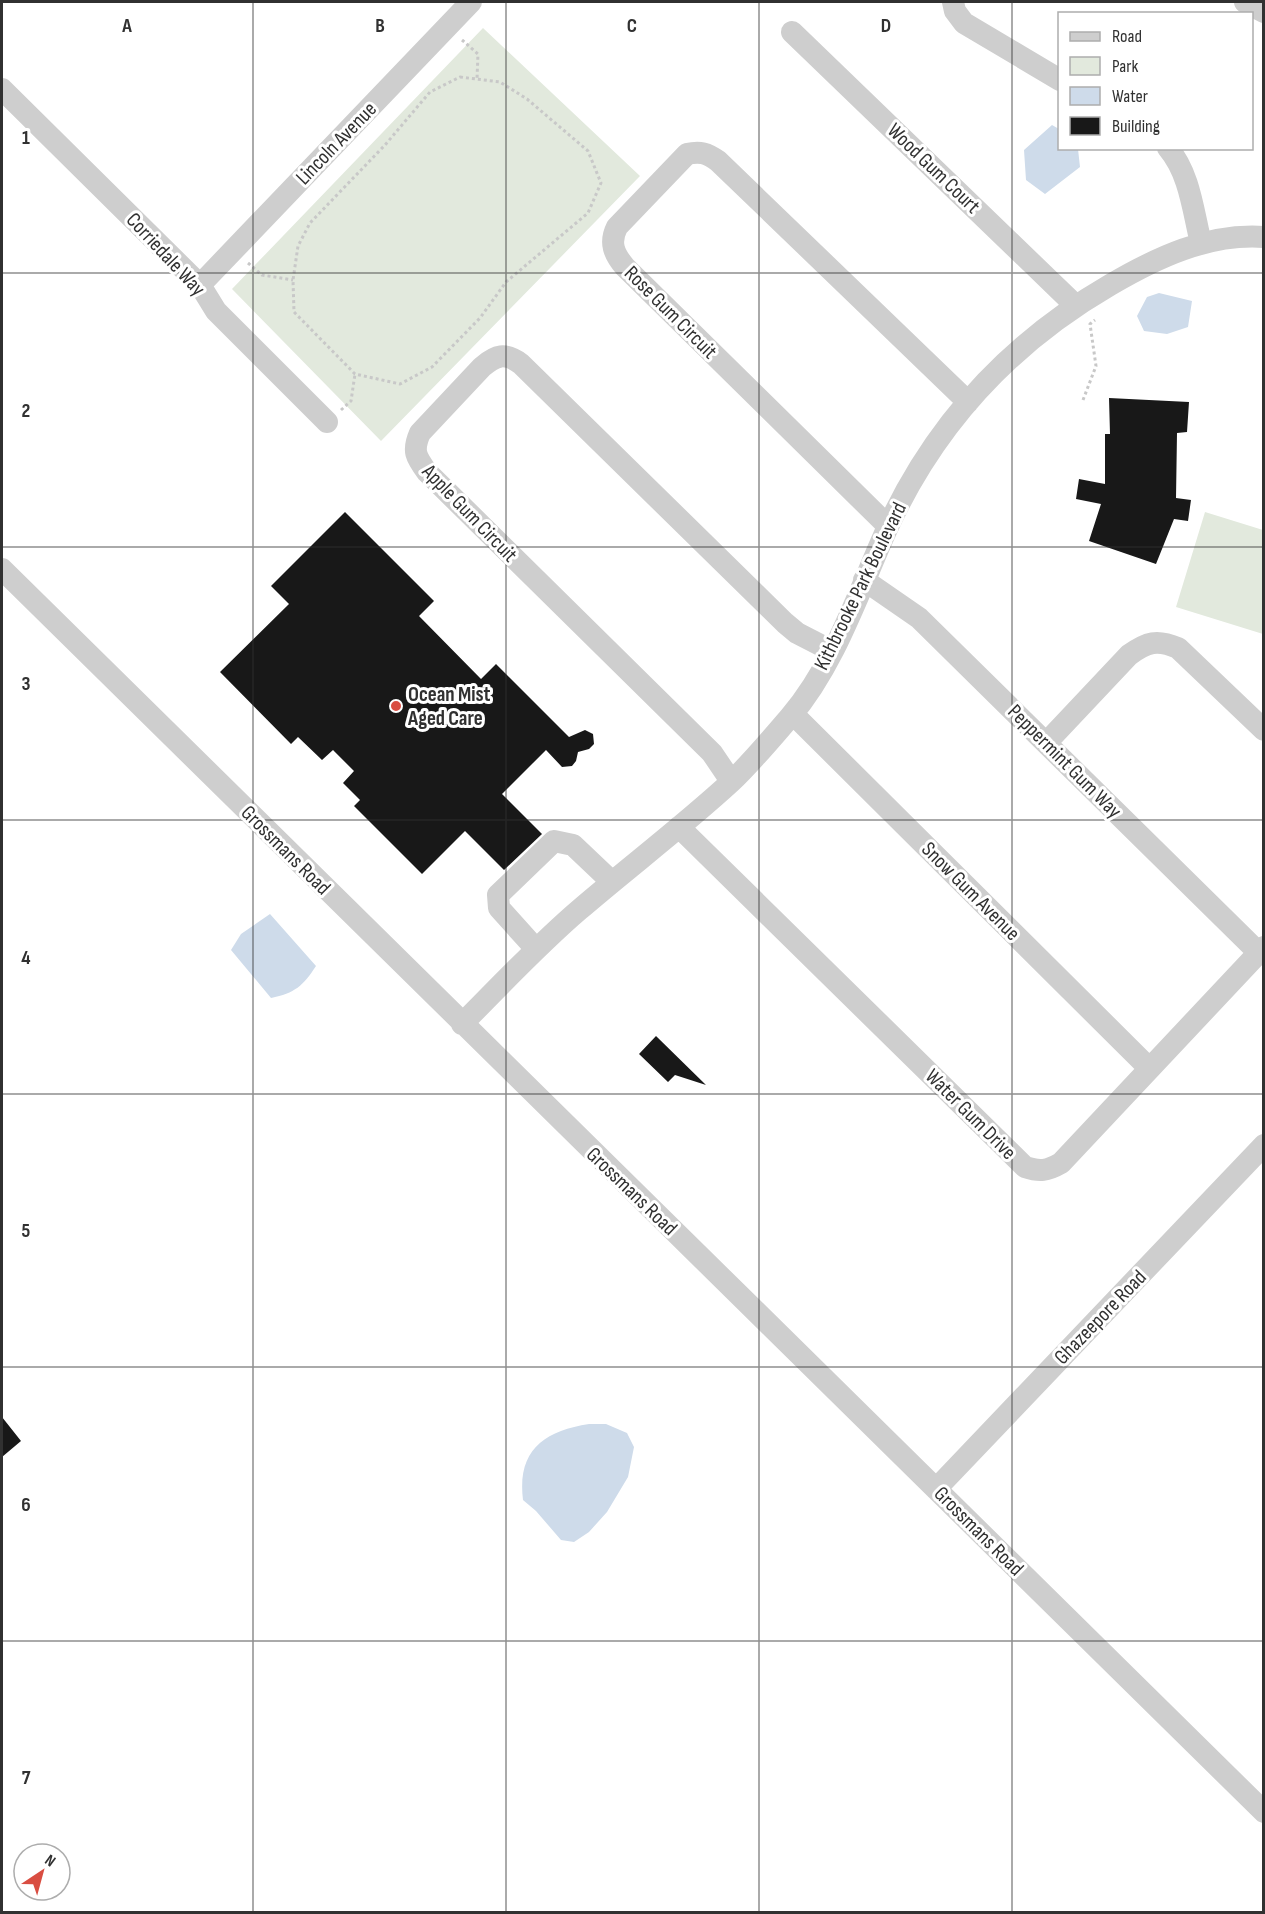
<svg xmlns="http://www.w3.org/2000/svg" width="1265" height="1914" viewBox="0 0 1265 1914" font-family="'Sofia Sans Condensed',sans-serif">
<rect width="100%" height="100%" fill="#fff"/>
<path fill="#e2e9dd" d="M483,28L640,176L381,441L232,289Z
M1205,512L1263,530V634L1176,607Z"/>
<path fill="#cedbea" d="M1052,125L1059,129L1060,148L1078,149L1080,167L1045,194L1026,180L1024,150Z
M1159,293L1192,301L1188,327L1167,334L1144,331L1137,316L1147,297Z
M270,914L316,966C303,986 295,993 271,998L231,950L241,934Z
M589,1424H606L627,1433L634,1447L628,1477L607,1512L589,1532L574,1542L561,1540L536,1511L523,1500C517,1451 543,1431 589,1424Z"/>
<path fill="#181818" d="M1109,398L1189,402L1187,432L1177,433L1176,498L1191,500L1188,521L1174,519L1156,564L1089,541L1101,504L1076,499L1079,479L1105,484V434H1110Z
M345,512L434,601L419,616L481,679L496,664L569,737L585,730L593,734L594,744L589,749L578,752L576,761L572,766L562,767L546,750L502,794L542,834L504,870L465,831L422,874L354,806L360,800L343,783L354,771L333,750L322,760L298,737L291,744L220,672L289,604L271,586Z
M656,1036L706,1085L675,1075L668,1082L639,1054Z
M2,1417L21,1441L2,1457Z"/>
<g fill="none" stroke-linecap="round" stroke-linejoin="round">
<path stroke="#c8c8c8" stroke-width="3" stroke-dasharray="3 3" stroke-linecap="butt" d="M462,40L478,54L477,79
M460,77L500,82L527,99L588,151L601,183L588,213L506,282L480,318L432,367L400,384L355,374L294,312L293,280L298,246L310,223L385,145L430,92Z
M248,263L262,275L293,280
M1083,400L1096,366L1090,324L1095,320
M341,410L351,401L355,374"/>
<path stroke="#cecece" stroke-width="22" d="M953,2L955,11L964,23L1060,80
M1245,2L1264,12
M792,32L1075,305
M2,89L200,285L216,311L327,422
M1168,148C1190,174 1193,211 1201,243
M200,285L471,2
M888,526L625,267C614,254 609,243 617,227L687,154C700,151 707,153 718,161L968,402
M2,569L1264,1812
M864,580L919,618L1258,952
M793,714L1149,1068
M1047,742L1129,655C1147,642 1157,639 1178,648L1264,730
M731,781L712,753L427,472C416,457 412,451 420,433L482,367C496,355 505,352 521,364L785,623L797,633L832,651
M679,827L1025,1167C1040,1172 1047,1171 1061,1163L1264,947
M536,949L499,908L498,895L554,841L573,845L612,882
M462,1024C501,985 538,945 579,910C629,867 682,827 731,782C752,762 771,739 790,717C835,664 858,593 886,531C934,425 1010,343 1110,285C1156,258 1208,233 1264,237
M936,1489L1264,1145"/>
</g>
<path fill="none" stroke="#313131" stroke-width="1.5" stroke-opacity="0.55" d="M253,2V1912M506,2V1912M759,2V1912M1012,2V1912M2,273H1264M2,547H1264M2,820H1264M2,1094H1264M2,1367H1264M2,1641H1264"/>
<circle fill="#d94d41" stroke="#fff" stroke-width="2" cx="396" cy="706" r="6"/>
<g text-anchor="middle" stroke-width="6" stroke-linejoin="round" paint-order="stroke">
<g font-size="21" fill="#313131" stroke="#fff">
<text transform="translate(336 143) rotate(-46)" y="7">Lincoln Avenue</text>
<text transform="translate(934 168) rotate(44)" y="7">Wood Gum Court</text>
<text transform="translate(166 254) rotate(47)" y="7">Corriedale Way</text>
<text transform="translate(671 312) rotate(45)" y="7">Rose Gum Circuit</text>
<text transform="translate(470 513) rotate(46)" y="7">Apple Gum Circuit</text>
<text transform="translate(860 586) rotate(-64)" y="7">Kithbrooke Park Boulevard</text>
<text transform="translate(1065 761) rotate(45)" y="7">Peppermint Gum Way</text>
<text transform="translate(286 850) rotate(45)" y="7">Grossmans Road</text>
<text transform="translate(971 891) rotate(45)" y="7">Snow Gum Avenue</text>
<text transform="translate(971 1114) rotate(45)" y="7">Water Gum Drive</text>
<text transform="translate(632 1191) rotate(44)" y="7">Grossmans Road</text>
<text transform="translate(1100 1317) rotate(-46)" y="7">Ghazeepore Road</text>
<text transform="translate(979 1531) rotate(45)" y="7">Grossmans Road</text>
</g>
<g font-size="21" font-weight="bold" fill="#313131" stroke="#fff" text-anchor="start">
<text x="408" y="701">Ocean Mist<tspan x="408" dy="24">Aged Care</tspan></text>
</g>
</g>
<g font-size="20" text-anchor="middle" font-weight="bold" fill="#313131" stroke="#fff" stroke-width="6" stroke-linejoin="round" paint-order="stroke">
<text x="127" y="32">A</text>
<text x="380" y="32">B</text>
<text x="632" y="32">C</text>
<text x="886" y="32">D</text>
<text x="26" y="144">1</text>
<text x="26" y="417">2</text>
<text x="26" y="690">3</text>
<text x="26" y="964">4</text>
<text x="26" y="1237">5</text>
<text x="26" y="1511">6</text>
<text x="26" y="1784">7</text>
</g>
<rect width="1265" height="1914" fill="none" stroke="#313131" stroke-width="6"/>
<rect x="1058" y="12" width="195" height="138" fill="#ffffff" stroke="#adadad" stroke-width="1.5"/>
<rect x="1070" y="32" width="30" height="9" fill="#cecece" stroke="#adadad" stroke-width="1.5"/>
<text x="1112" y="42" font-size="18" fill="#313131">Road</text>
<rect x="1070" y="57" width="30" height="18" fill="#e2e9dd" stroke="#adadad" stroke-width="1.5"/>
<text x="1112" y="72" font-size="18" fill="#313131">Park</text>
<rect x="1070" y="87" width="30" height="18" fill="#cedbea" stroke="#adadad" stroke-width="1.5"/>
<text x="1112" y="102" font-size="18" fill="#313131">Water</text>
<rect x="1070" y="117" width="30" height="18" fill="#181818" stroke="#adadad" stroke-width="1.5"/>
<text x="1112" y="132" font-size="18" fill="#313131">Building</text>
<g transform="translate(42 1872) rotate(36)"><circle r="28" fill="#ffffff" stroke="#adadad" stroke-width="1.5"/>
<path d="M0-4.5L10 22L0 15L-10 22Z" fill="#d94d41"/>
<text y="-9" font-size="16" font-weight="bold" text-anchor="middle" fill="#313131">N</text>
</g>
</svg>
